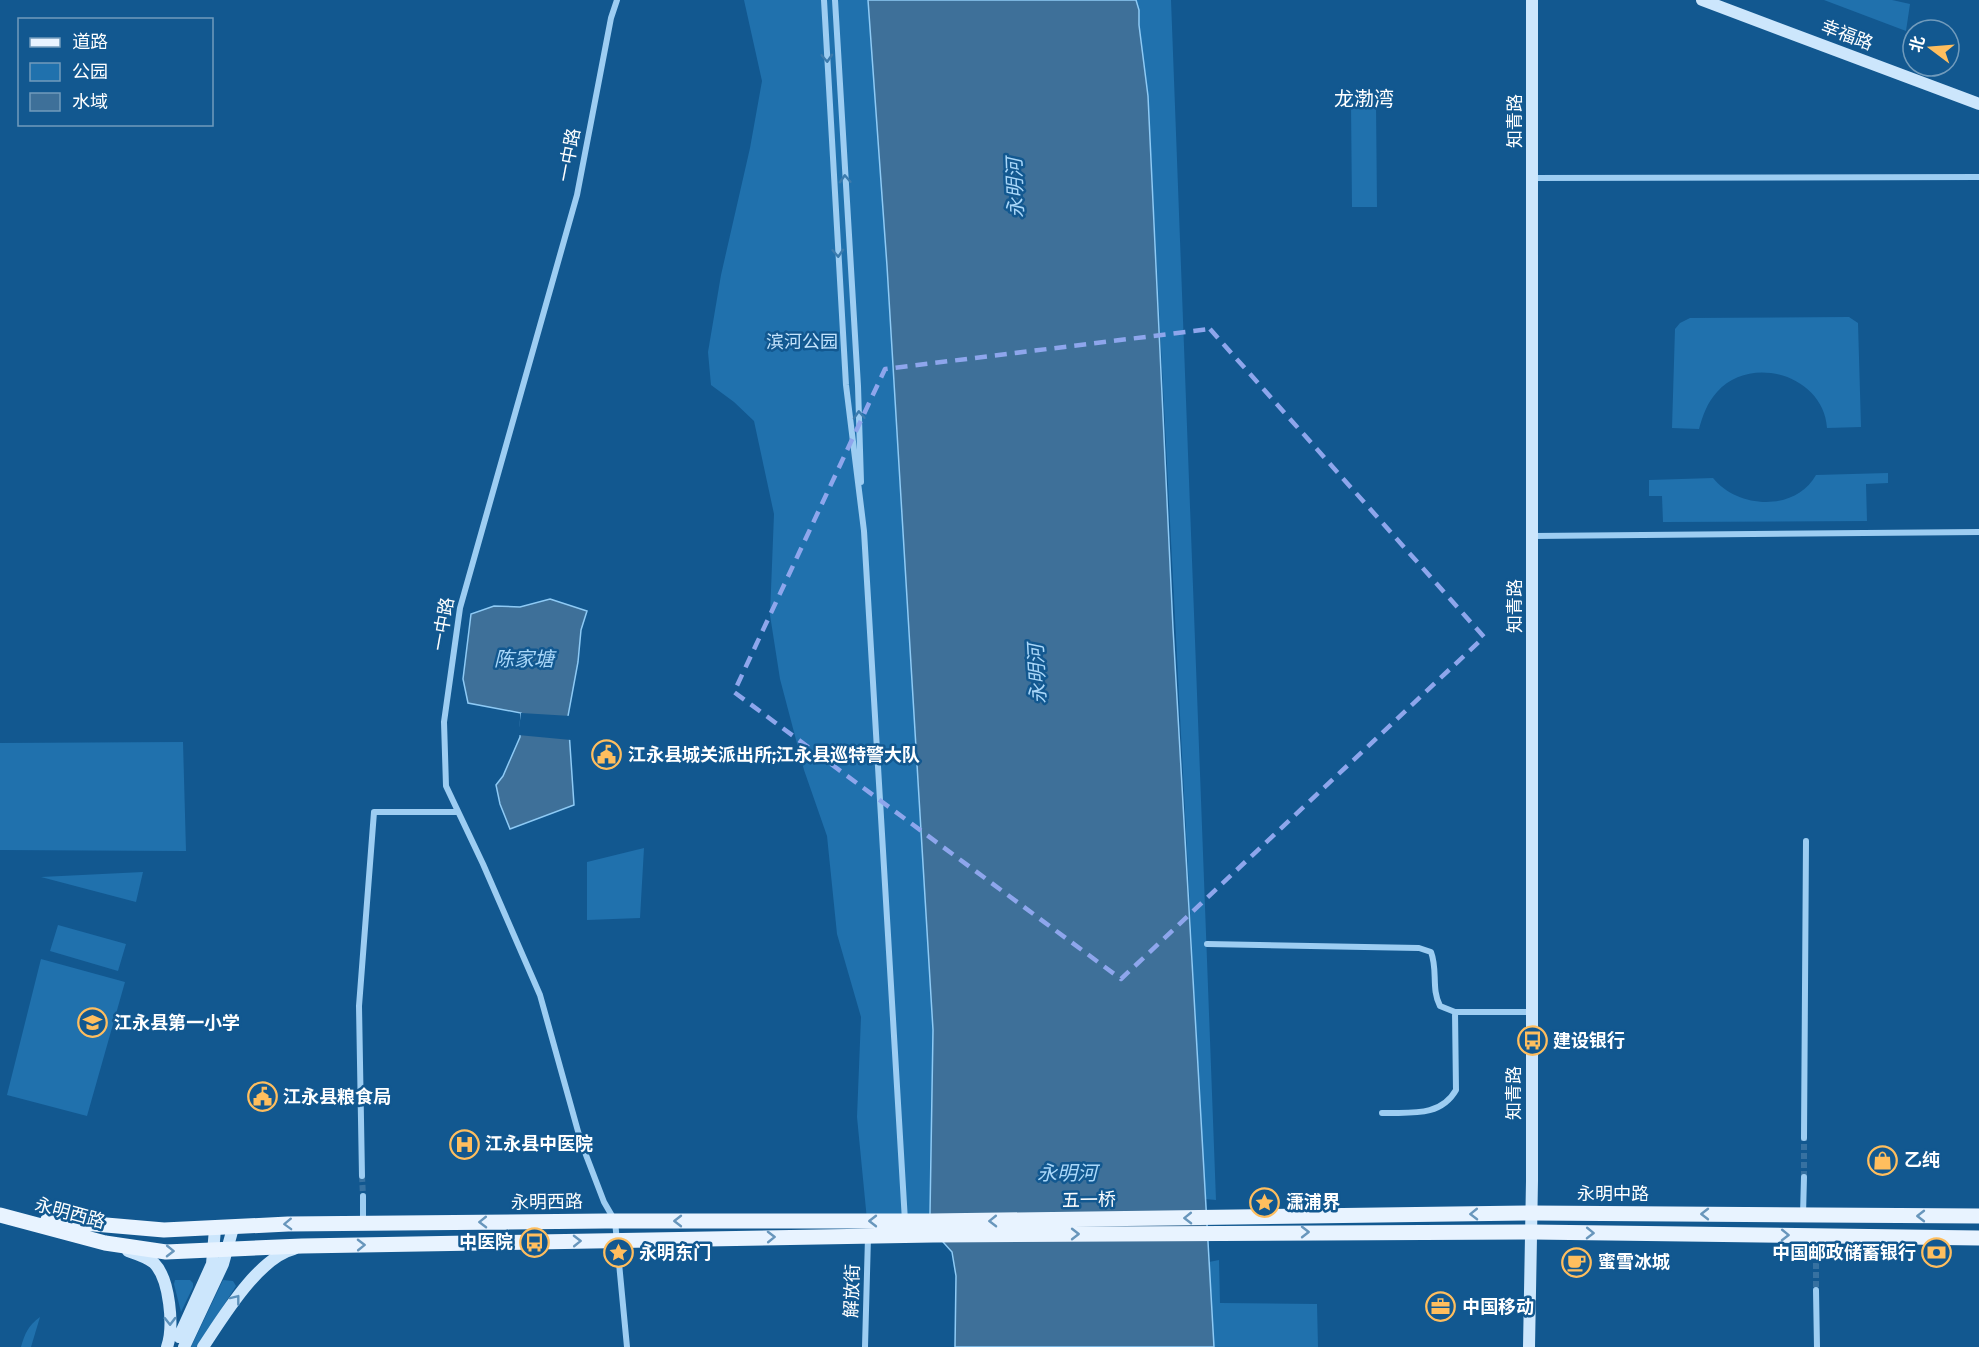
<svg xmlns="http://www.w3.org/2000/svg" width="1979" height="1347" viewBox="0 0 1979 1347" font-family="'Fira Sans Condensed','Noto Sans SC',sans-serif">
<rect width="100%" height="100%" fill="#125890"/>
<path fill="#2071ad" d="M744,0H868L887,266L933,1030L932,1221L867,1220L857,1117L861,1017L837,934L827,836L804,770L780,679L770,615L774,514L754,421L734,402L711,385L708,352L721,275L750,148L762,81Z
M1136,0H1171L1216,1200L1205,1199L1148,96L1139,25V10Z
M1824,0H1892L1910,4L1906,31Z
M1351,104H1376L1377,207H1352Z
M1849,317L1858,323L1861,427L1827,428C1824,376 1751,353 1717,392C1707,403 1703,415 1699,429L1672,428L1675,329L1680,323L1690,318Z
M1888,473V483L1866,484L1867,521L1663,522L1662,496H1649V480L1713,478C1738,509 1795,512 1816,475Z
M183,742L186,851L0,850V743Z
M644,848L640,918L587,920V862Z
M143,872L136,902L41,877Z
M58,925L126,944L118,971L50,951Z
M41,959L125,982L87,1116L7,1095Z
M1219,1260L1220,1303L1317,1304L1318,1347H1213L1209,1262Z
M175,1280H190L193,1283V1287L181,1312L174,1284Z
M223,1280L233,1281L236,1286L197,1347H191Z
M40,1317L31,1347H21C25,1333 28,1326 40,1317Z"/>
<path fill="#3e7099" stroke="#8ecaf5" stroke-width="1.5" d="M868,0H1136L1139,10V25L1148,96L1173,628L1214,1347H955L956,1276L952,1252L935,1233L930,1214L933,1030L887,266Z
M550,599L587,611L581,630L578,662L568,716L574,805L510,829L500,804L496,785L503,776L520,737L521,713L468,703L463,679L471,614L494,606L520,607Z"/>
<path fill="#125890" d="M521,713L571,716V740L518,735Z"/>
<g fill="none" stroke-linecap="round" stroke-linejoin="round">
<path stroke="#3671a1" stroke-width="6" stroke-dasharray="6 3" stroke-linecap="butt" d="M362,1176L363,1196
M1804,1177V1138
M1816,1254V1290"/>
<path stroke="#9dcdf2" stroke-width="6" d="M617,0L611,18L577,195L460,608L444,722L446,786L483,864L540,995L581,1142L604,1202L615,1221L627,1347
M824,0L846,385L864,531L905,1221
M835,0L858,386L861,482
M1533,178L1979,177
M1533,536L1979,532
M1207,944L1419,948L1431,952C1438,970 1431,989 1440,1006L1455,1012H1532
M1382,1113C1409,1112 1440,1118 1456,1090L1455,1012
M1804,1138L1806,841
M362,1176L359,1006L374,812H458
M363,1196V1222
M1803,1215L1804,1177
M1816,1236V1254
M1816,1290L1817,1347
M865,1347L868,1237"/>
<path stroke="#cce6fc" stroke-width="12" d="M1702,0L1979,104
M128,1251C137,1254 147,1257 154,1263C170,1279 174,1327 167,1347
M179,1337L212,1264L215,1229
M184,1347L223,1264L233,1228
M203,1347C223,1317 258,1258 294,1249
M1529,1347L1532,1181V0"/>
<path stroke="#e8f3ff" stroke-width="15" d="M0,1215L105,1243L166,1252L302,1246L933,1235L1532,1232L1979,1238
M48,1220L164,1230L288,1224L605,1221H932L1532,1213L1979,1216"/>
</g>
<defs><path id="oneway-chevron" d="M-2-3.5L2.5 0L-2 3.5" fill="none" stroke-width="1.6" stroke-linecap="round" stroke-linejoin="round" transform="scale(1.5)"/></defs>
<g stroke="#3c7bad">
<use href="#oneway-chevron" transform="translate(827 58) rotate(87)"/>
<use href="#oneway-chevron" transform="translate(845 179) rotate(-93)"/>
<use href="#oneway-chevron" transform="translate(838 253) rotate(87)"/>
<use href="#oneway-chevron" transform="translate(859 415) rotate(-93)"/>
</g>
<g stroke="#6896bc">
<use href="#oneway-chevron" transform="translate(1474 1214) rotate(179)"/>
<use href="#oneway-chevron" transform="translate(1705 1214) rotate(-180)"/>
<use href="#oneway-chevron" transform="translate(1921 1216) rotate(-180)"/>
<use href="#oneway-chevron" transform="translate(1188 1218) rotate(179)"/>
<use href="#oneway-chevron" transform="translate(678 1221) rotate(-180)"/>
<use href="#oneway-chevron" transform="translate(873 1221) rotate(-180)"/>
<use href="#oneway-chevron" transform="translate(993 1221) rotate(179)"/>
<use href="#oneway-chevron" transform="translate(483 1222) rotate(179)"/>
<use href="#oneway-chevron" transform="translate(288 1224) rotate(178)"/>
<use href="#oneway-chevron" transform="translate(1305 1232)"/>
<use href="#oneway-chevron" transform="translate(1590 1233) rotate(1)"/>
<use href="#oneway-chevron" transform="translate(1075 1234)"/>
<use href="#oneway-chevron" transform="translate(1785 1235) rotate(1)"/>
<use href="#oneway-chevron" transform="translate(771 1237) rotate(-1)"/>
<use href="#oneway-chevron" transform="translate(577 1241) rotate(-1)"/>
<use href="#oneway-chevron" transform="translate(361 1245) rotate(-1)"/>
<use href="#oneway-chevron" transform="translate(170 1251) rotate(1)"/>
</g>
<g stroke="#5c91bb">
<use href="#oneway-chevron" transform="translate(236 1299) rotate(-52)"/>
<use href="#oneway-chevron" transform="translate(170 1321) rotate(89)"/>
</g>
<path fill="none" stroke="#8ea6ec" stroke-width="4.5" stroke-dasharray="12 8" stroke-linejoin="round" d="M1210,329L1484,637L1121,979L734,692L885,369Z"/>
<defs>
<symbol id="civic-ring" viewBox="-11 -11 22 22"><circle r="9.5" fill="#125890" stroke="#ffbe5e" stroke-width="1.5"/><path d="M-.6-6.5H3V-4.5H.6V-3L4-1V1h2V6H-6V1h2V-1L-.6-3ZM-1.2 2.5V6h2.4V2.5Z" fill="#ffbe5e"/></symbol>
<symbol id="school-ring" viewBox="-11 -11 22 22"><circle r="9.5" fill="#125890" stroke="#ffbe5e" stroke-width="1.5"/><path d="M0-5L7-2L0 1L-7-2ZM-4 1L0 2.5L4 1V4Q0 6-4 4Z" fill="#ffbe5e"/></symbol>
<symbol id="bus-ring" viewBox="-11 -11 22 22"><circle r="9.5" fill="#125890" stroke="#ffbe5e" stroke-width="1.5"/><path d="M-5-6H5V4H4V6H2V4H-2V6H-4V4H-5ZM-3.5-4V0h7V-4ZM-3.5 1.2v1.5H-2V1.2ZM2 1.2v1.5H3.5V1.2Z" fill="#ffbe5e"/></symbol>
<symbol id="hospital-ring" viewBox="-11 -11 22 22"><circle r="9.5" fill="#125890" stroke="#ffbe5e" stroke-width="1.5"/><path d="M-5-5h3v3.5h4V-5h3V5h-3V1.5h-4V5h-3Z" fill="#ffbe5e"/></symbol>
<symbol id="shop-ring" viewBox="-11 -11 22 22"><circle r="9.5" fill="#125890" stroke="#ffbe5e" stroke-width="1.5"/><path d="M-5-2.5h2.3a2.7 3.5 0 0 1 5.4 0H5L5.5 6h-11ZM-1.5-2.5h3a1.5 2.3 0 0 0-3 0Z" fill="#ffbe5e"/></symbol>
<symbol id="sight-ring" viewBox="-11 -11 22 22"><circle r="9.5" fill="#125890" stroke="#ffbe5e" stroke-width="1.5"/><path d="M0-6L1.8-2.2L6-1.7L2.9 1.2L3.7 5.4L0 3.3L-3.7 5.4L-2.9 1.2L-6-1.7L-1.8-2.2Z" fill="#ffbe5e"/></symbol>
<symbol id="bank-ring" viewBox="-11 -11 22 22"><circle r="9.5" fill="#125890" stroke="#ffbe5e" stroke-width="1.5"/><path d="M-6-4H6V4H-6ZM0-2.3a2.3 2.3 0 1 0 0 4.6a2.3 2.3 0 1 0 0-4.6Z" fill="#ffbe5e"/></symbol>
<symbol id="cafe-ring" viewBox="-11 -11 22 22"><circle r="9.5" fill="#125890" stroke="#ffbe5e" stroke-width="1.5"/><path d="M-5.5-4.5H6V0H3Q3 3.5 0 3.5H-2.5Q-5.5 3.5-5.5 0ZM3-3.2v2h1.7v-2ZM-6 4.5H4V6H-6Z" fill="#ffbe5e"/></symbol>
<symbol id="office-ring" viewBox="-11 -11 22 22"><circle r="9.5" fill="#125890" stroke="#ffbe5e" stroke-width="1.5"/><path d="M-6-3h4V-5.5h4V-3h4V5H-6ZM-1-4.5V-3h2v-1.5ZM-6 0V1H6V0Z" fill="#ffbe5e"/></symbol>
</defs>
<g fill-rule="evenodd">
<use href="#civic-ring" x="590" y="738" width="33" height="33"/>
<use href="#school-ring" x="76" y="1006" width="33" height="33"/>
<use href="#bus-ring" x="1516" y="1024" width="33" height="33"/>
<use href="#civic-ring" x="246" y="1080" width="33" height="33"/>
<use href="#hospital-ring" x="448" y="1128" width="33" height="33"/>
<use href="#shop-ring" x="1866" y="1144" width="33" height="33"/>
<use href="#sight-ring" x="1248" y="1186" width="33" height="33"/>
<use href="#bus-ring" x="518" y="1226" width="33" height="33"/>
<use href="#sight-ring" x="602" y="1236" width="33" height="33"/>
<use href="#bank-ring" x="1920" y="1236" width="33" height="33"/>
<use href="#cafe-ring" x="1560" y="1246" width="33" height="33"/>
<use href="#office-ring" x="1424" y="1290" width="33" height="33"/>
</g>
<g text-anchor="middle" stroke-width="5" stroke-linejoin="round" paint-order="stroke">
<g font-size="18" fill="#fff" stroke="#125890">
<text transform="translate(1847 35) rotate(21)" y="6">幸福路</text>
<text transform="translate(1515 121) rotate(-90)" y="6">知青路</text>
<text transform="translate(569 155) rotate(-79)" y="6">一中路</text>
<text transform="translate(1515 606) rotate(-90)" y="6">知青路</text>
<text transform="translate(443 624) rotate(-80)" y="6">一中路</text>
<text transform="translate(1514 1093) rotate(-90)" y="6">知青路</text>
<text x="1613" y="1200">永明中路</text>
<text transform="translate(1089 1200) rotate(-1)" y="6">五一桥</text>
<text transform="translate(547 1202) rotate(-1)" y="6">永明西路</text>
<text transform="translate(70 1213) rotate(15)" y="6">永明西路</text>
<text transform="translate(852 1291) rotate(-88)" y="6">解放街</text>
</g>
<g font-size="18" fill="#c4e4fd" stroke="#125890">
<text x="802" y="348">滨河公园</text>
</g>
<g font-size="18" font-weight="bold" fill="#fff" stroke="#125890" text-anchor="start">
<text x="628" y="761">江永县城关派出所;江永县巡特警大队</text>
<text x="114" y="1029">江永县第一小学</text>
<text x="1553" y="1047">建设银行</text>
<text x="283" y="1103">江永县粮食局</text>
<text x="485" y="1150">江永县中医院</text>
<text x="1904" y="1166">乙纯</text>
<text x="1286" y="1208">潇浦界</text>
<text x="513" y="1248" text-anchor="end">中医院</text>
<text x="639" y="1259">永明东门</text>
<text x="1916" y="1259" text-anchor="end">中国邮政储蓄银行</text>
<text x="1598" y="1268">蜜雪冰城</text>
<text x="1462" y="1313">中国移动</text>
</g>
<g font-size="20" fill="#fff" stroke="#125890">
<text x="1364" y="106">龙渤湾</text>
</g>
<g font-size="20" font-style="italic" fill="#a9d7f9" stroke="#125890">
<text transform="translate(1015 188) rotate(-92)" y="7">永明河</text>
<text x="524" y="666">陈家塘</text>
<text transform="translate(1037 674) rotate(-93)" y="7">永明河</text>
<text x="1067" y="1180">永明河</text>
</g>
</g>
<rect x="18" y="18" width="195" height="108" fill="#125890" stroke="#719bbc" stroke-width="1.5"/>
<rect x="30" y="38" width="30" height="9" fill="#e8f3ff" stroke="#719bbc" stroke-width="1.5"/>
<text x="72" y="48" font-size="18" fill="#ffffff">道路</text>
<rect x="30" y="63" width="30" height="18" fill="#2071ad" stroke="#719bbc" stroke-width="1.5"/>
<text x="72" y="78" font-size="18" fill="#ffffff">公园</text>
<rect x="30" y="93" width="30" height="18" fill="#3e7099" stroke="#719bbc" stroke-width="1.5"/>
<text x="72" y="108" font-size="18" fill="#ffffff">水域</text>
<g transform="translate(1931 48) rotate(286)"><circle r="28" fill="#125890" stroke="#719bbc" stroke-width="1.5"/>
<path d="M0-4.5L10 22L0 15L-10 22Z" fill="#ffbe5e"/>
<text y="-9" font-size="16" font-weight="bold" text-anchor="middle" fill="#ffffff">北</text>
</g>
</svg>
